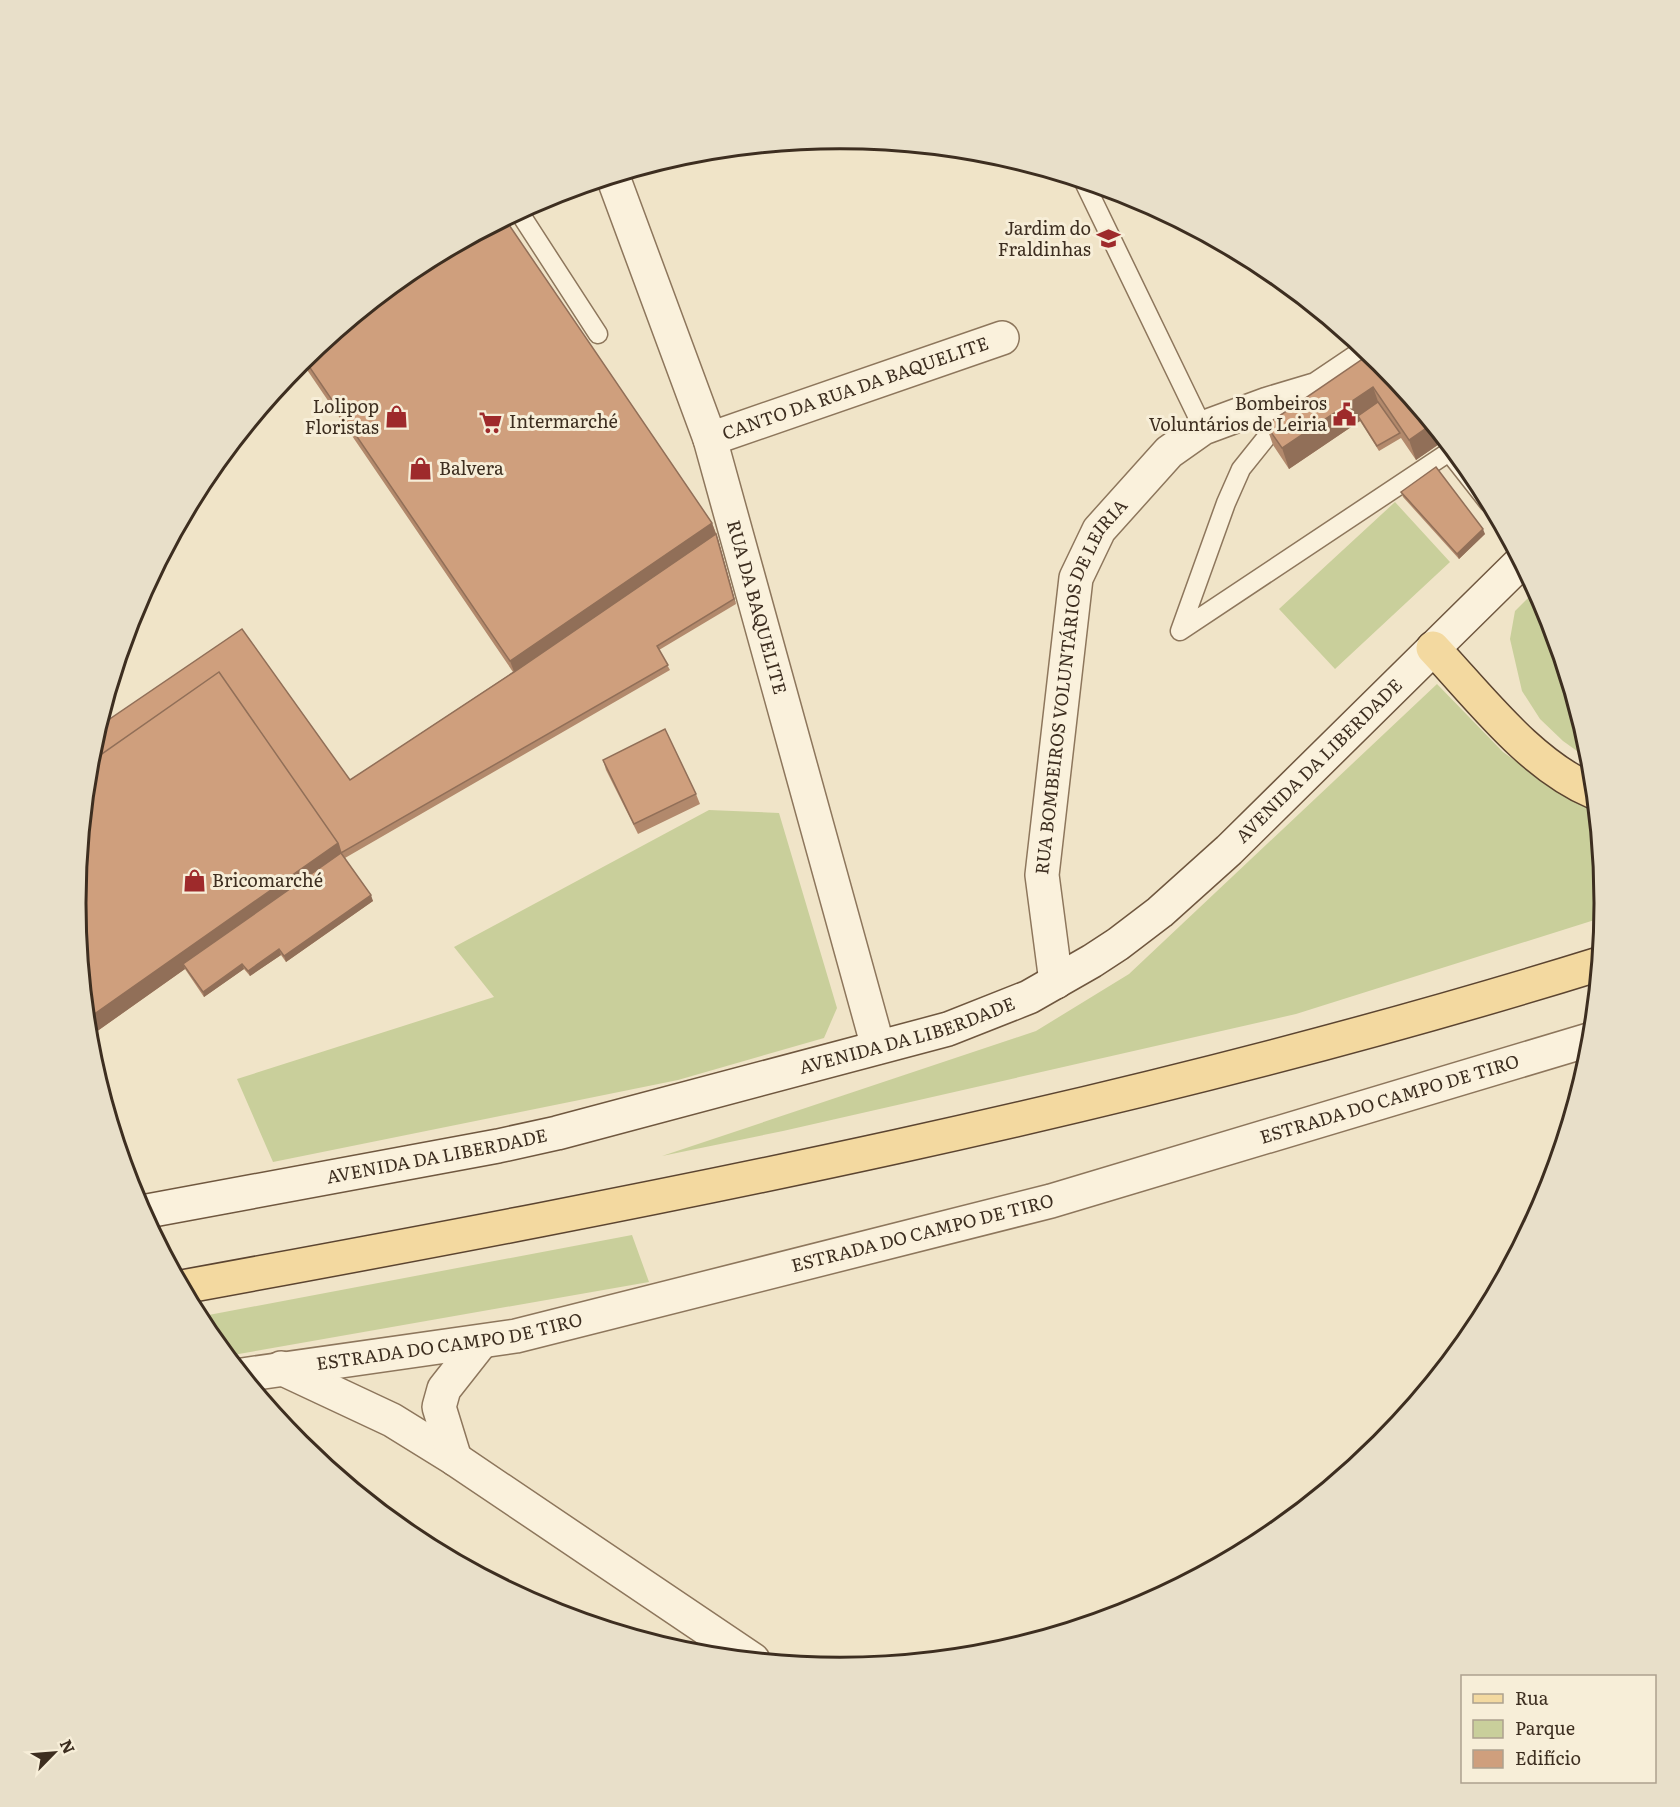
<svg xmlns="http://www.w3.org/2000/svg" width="1680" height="1807" viewBox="0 0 1680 1807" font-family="Literata,serif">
<rect width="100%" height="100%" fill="#f0e4c8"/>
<path fill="#c9cf9b" d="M1395,502L1450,562L1335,669L1279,609Z
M1536,590L1547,611L1591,761L1563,741L1540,719L1522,691L1510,639L1515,611Z
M1437,684L1503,752L1548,784L1596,809L1605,904L1604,917L1296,1014L783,1131L662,1156L1036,1031L1129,974Z
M709,810L779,813L837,1008L824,1038L678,1080L273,1162L237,1079L494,997L454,947Z
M632,1235L649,1282L227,1356L204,1328L198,1317Z"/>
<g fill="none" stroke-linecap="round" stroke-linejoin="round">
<defs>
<path id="lane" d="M1084,182L1203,428
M519,212L598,334
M1287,416L1273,429L1241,469L1226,503L1180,631L1452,450
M1449,452L1489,503"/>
<g id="street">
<path id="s1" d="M613,177L710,439L878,1047"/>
<path id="s2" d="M710,439L1002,338"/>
<path id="s3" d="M1056,982L1042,875L1076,578L1099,530L1169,452L1203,428L1268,404L1318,389L1370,354"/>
<path d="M281,1368L392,1420L455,1459L753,1660"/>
<path id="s4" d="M242,1375L516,1336L1051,1201L1592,1039"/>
<path d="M455,1459L439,1407L444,1389L481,1342"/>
</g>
<g id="secondary">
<path id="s5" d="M142,1212L498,1146L557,1133L948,1029L1029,997L1092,961L1118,944L1160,912L1229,850L1521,562"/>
</g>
<path id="primary" d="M1433,648C1480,698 1530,765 1594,792
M182,1287C658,1200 1136,1108 1599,964"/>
</defs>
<use href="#lane" stroke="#8d765c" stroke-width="21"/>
<use href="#street" stroke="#8d765c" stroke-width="36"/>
<use href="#secondary" stroke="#6f573f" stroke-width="36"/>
<use href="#primary" stroke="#5b4430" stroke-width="36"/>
<use href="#lane" stroke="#faf1dc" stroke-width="18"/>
<use href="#street" stroke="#faf1dc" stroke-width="33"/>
<use href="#secondary" stroke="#faf1dc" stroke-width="33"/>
<use href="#primary" stroke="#f3d9a0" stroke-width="33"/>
</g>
<path fill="#b2896c" d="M415,267L712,523L718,539L736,604L659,650L670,670L345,858L373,901L286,962L281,955L250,976L244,969L204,997L185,969L96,1032L86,1019L75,903L350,780L513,672L301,361Z
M1381,363L1445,440L1416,460L1401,438L1379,451L1360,421L1289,469L1273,445L1266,425Z
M1401,492L1485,534L1459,559L1403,497Z
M603,760L696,794L700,804L638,834L606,770Z"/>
<path fill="#916f58" d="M1373,387L1380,407L1358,416L1360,421L1289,469L1282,448Z
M1432,424L1445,440L1416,460L1409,440Z
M712,523L718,539L736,604L734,599L516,677L510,661Z
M1483,529L1485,534L1459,559L1457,554Z
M338,843L343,858L183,964L185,969L96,1032L90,1017Z
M371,895L373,901L286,962L284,956Z
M279,949L281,955L250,976L248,971Z
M242,964L244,969L204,997L203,992Z"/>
<path fill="#cf9f7d" stroke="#916f58" stroke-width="1.5" d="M505,219L712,523L510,661L304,359L415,267Z
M1370,354L1381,363L1432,424L1409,440L1373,387L1282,448L1266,425Z
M1378,402L1400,433L1377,446L1358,416Z
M1436,467L1483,529L1457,554L1401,492Z
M716,534L734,599L657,646L668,665L341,853L338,843L219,672L89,763L90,754L98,727L242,629L350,780L514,672Z
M219,672L338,843L90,1017L85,1010L75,903L89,763Z
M665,729L696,794L634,824L603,760Z
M341,853L371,895L284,956L279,949L248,971L242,964L203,992L183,964Z"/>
<defs>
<symbol id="school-bare" viewBox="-9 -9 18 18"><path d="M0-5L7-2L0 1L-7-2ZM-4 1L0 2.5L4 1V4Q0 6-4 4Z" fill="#9e2a2b" stroke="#f7eed8" stroke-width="2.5" paint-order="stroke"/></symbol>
<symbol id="civic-bare" viewBox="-9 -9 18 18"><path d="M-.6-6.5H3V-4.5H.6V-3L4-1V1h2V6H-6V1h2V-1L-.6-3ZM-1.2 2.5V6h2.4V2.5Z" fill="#9e2a2b" stroke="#f7eed8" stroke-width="2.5" paint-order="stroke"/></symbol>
<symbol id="shop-bare" viewBox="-9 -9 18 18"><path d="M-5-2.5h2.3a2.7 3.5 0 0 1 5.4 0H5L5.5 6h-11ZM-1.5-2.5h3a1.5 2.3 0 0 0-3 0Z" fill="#9e2a2b" stroke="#f7eed8" stroke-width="2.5" paint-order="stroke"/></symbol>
<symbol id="supermarket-bare" viewBox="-9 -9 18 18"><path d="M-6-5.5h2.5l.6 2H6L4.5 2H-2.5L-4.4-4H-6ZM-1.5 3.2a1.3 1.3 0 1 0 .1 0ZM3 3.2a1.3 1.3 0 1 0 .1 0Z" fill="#9e2a2b" stroke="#f7eed8" stroke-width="2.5" paint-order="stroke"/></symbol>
</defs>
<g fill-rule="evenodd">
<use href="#school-bare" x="1092" y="222" width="33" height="33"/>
<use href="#civic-bare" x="1328" y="398" width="33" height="33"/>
<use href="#shop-bare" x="380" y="400" width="33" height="33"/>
<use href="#supermarket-bare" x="474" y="406" width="33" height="33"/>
<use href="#shop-bare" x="404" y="452" width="33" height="33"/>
<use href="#shop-bare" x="178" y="864" width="33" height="33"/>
</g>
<g text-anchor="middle" stroke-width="6" stroke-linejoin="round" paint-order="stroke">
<g font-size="18" fill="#3d2e20" stroke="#f7eed8" text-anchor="end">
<text x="1091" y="235">Jardim do<tspan x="1091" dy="21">Fraldinhas</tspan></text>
<text x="1327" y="410">Bombeiros<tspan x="1327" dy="21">Voluntários de Leiria</tspan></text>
<text x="379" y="413">Lolipop<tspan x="379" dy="21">Floristas</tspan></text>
<text x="509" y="428" text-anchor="start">Intermarché</text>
<text x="439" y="475" text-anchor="start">Balvera</text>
<text x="212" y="887" text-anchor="start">Bricomarché</text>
</g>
<g font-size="18" fill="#3d2e20" stroke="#f7eed8">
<text dy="6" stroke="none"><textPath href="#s2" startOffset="154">CANTO DA RUA DA BAQUELITE</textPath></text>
<text dy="6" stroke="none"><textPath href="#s1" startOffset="454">RUA DA BAQUELITE</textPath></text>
<text dy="6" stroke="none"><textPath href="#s3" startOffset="303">RUA BOMBEIROS VOLUNTÁRIOS DE LEIRIA</textPath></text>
<text dy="6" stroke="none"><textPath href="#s5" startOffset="1290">AVENIDA DA LIBERDADE</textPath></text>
<text dy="6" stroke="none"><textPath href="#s5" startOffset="786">AVENIDA DA LIBERDADE</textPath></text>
<text dy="6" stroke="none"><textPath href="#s4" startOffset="1182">ESTRADA DO CAMPO DE TIRO</textPath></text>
<text dy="6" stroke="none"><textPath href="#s5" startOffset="300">AVENIDA DA LIBERDADE</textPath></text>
<text dy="6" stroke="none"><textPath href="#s4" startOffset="696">ESTRADA DO CAMPO DE TIRO</textPath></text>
<text dy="6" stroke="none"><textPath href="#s4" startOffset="210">ESTRADA DO CAMPO DE TIRO</textPath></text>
</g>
</g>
<path d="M0 0H1680V1807H0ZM86 903a754 754 0 1 1 1508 0a754 754 0 1 1-1508 0Z" fill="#e8dfc9" fill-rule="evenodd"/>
<path fill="none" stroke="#3d2e20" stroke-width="3" d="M86 903a754 754 0 1 1 1508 0a754 754 0 1 1-1508 0Z"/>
<rect x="1461" y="1675" width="195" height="108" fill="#f7eed8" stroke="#ada18e" stroke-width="1.5"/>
<rect x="1473" y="1694" width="30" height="9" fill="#f3d9a0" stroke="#ada18e" stroke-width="1.5"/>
<text x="1515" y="1705" font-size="18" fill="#3d2e20">Rua</text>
<rect x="1473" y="1720" width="30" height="18" fill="#c9cf9b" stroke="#ada18e" stroke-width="1.5"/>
<text x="1515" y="1735" font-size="18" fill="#3d2e20">Parque</text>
<rect x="1473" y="1750" width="30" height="18" fill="#cf9f7d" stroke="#ada18e" stroke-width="1.5"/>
<text x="1515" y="1765" font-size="18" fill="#3d2e20">Edifício</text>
<g transform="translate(54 1753) rotate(65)" stroke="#f7eed8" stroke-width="4.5" paint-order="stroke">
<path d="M0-4.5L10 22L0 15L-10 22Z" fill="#3d2e20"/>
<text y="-9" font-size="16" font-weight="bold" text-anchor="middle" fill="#3d2e20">N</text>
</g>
</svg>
